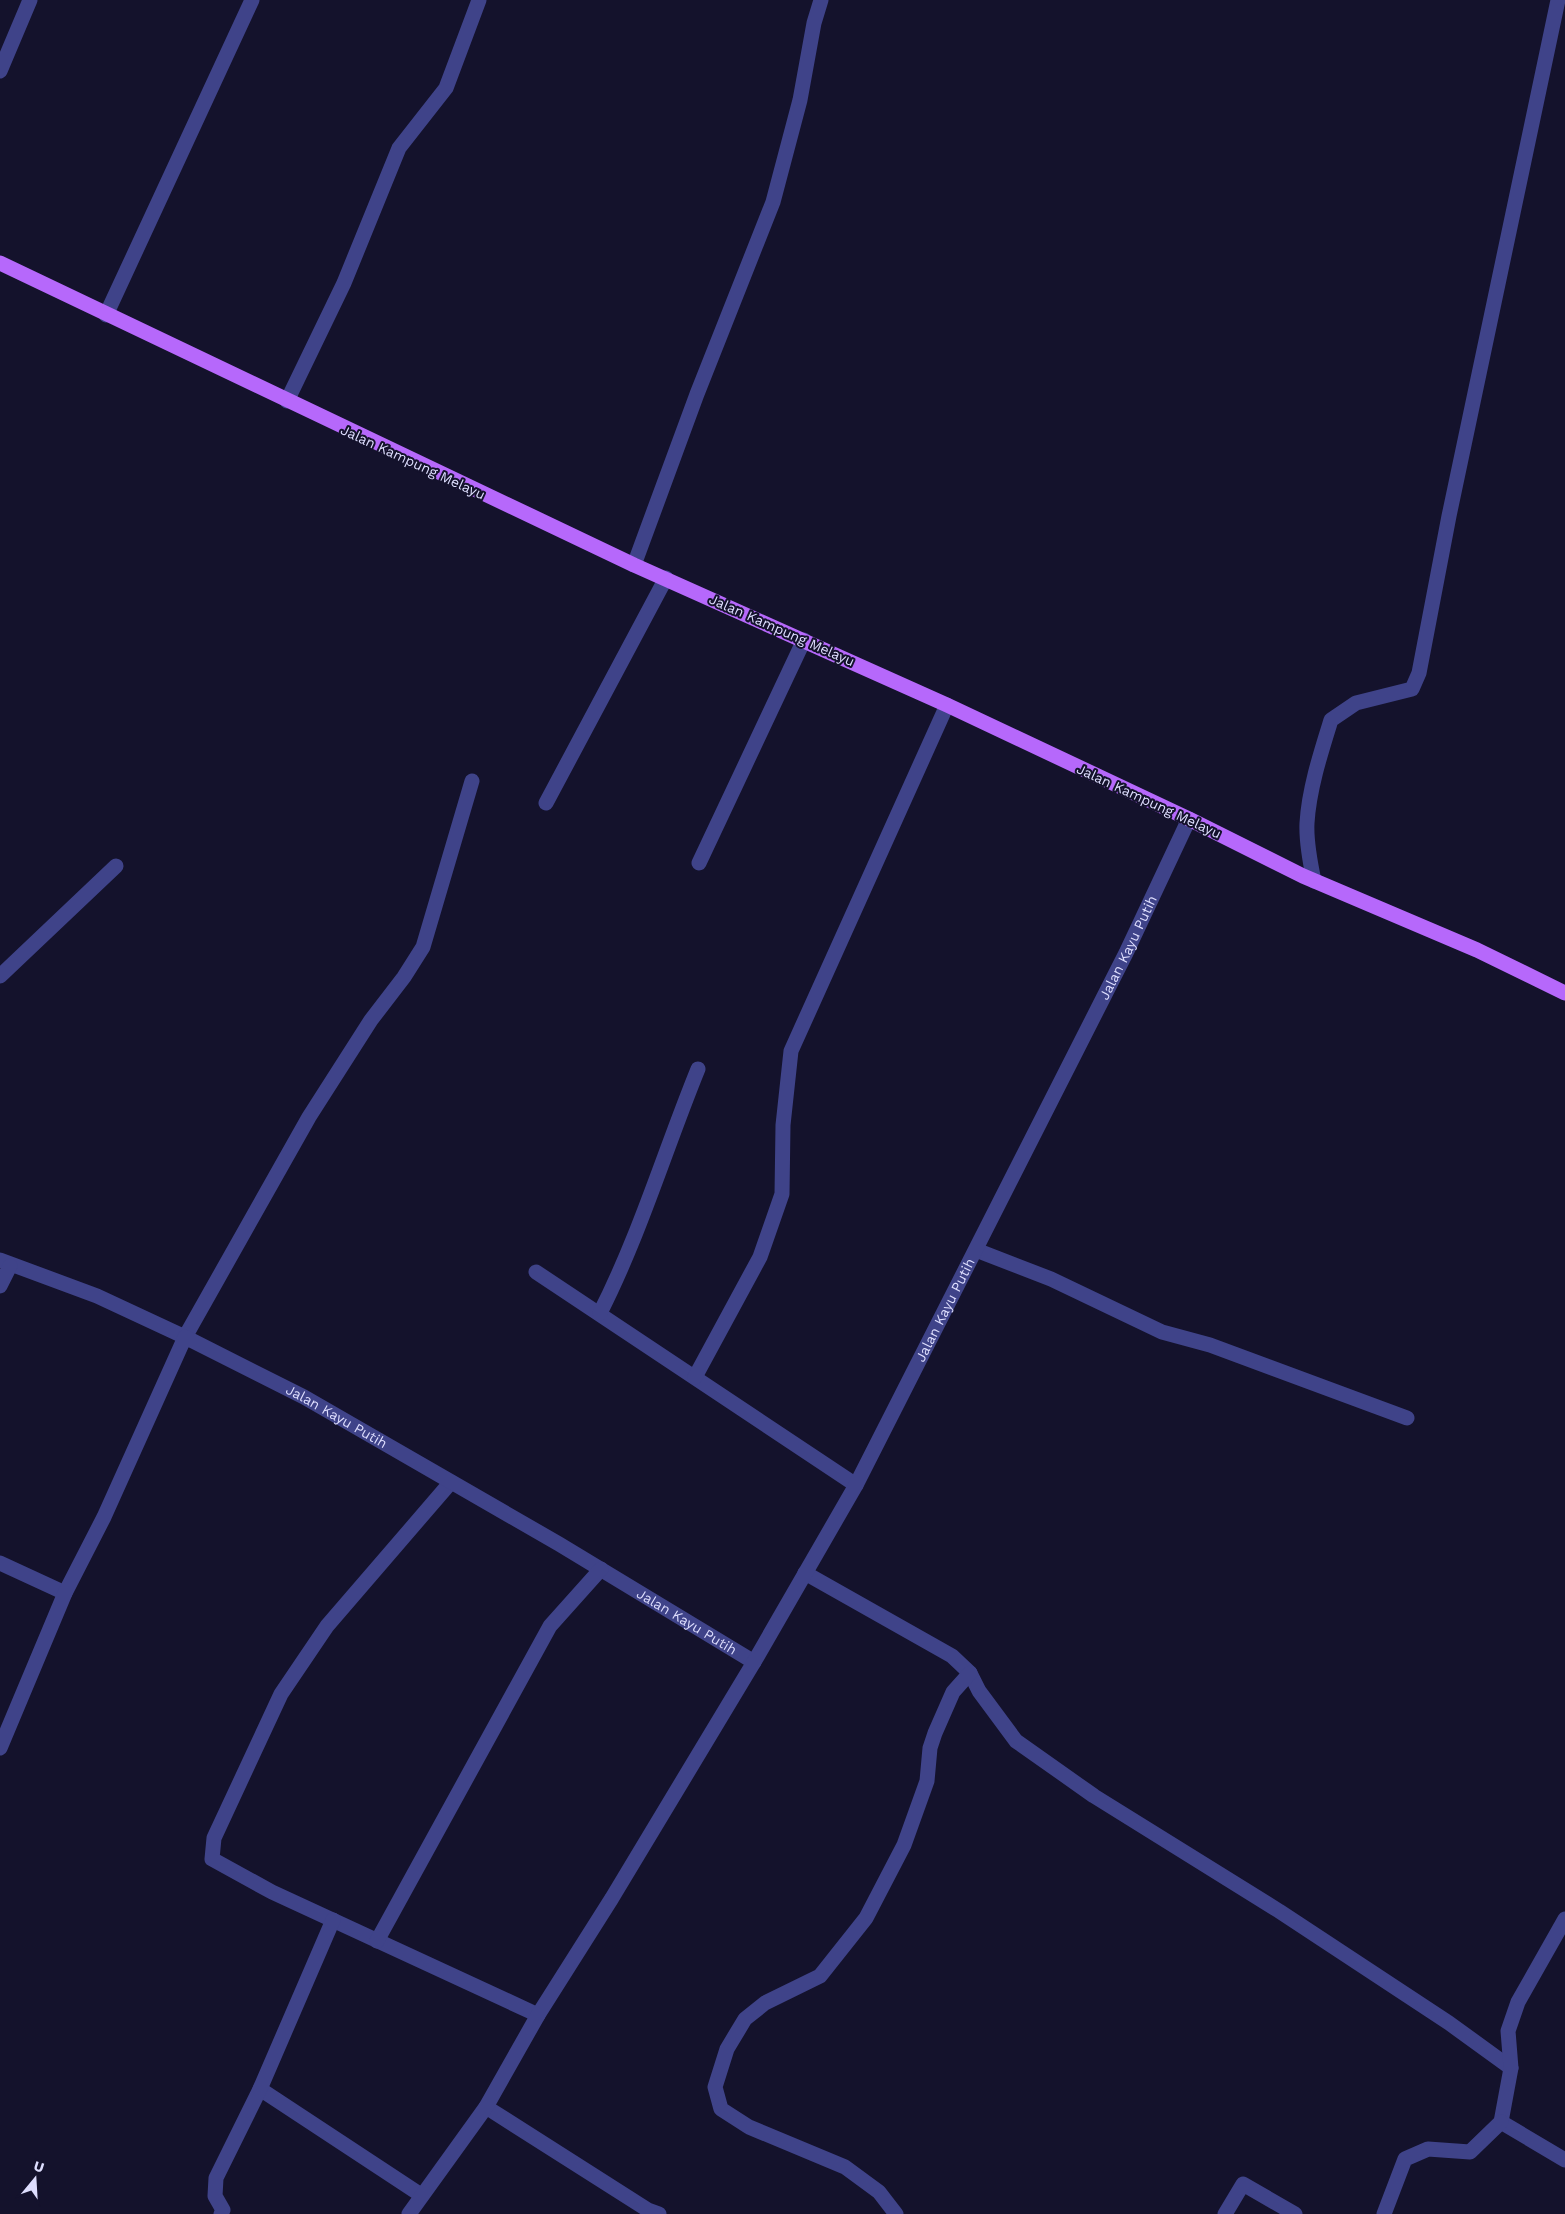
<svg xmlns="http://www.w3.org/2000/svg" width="1565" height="2214" viewBox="0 0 1565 2214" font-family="'Work Sans',sans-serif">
<rect width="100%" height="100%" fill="#14122c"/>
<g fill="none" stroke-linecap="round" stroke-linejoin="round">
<g stroke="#3f4389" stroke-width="15">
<path d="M0,71L30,0"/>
<path d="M106,315L252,0"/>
<path d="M287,401L344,283L399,148L446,88L479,0"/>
<path d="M634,565L697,394L773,202L800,100L814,23L821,0"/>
<path d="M546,803L666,578"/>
<path d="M699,863L804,640"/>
<path d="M1314,881C1310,862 1306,842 1307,823C1309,789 1321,752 1331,720L1356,703L1412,689L1419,673L1449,516L1558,0"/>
<path d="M0,976L116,866"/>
<path d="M976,1250L1051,1279L1162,1332L1210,1345L1407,1418"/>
<path d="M0,1260L97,1296L185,1337L309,1117L371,1020L404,977L423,947L472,781"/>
<path d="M536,1272L856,1485"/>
<path d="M0,1286L10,1266"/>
<path d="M600,1313C640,1234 665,1150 698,1069"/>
<path d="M695,1377L760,1257L782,1194L783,1125L791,1051L947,705"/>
<path d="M451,1482L327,1626L281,1694L214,1838L212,1859L272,1892L538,2015"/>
<path d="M0,1563L65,1593"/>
<path d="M805,1573L952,1656L970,1673L979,1691L1016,1741L1094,1796L1279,1911L1449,2023L1511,2068"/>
<path id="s1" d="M0,1748L65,1593L104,1517L185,1337L304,1397L559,1544L754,1662"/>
<path d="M1565,1919L1518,2002L1508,2031L1511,2068L1501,2122L1565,2160"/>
<path d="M377,1941L550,1626L601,1569"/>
<path d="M260,2089L421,2195"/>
<path d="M486,2107L648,2210L659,2214"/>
<path d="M221,2214L223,2210L215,2196L216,2178L260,2089L333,1920"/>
<path id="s2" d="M409,2214L486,2107L538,2015L612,1898L754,1662L856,1485L1126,953L1189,819"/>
<path d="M896,2214L879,2192L845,2167L749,2127L721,2109L715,2087L727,2049L745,2019L765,2003L820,1976L866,1918L904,1845L927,1781L930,1748L935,1733L953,1692L970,1673"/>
<path d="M1225,2214L1243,2184L1295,2214"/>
<path d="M1384,2214L1405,2159L1428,2149L1470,2152L1501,2122"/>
</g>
<path stroke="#b668fb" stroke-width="15" d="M0,263L634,565L947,705L1189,819L1303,876L1477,950L1565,993"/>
</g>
<g text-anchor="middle" stroke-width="4" stroke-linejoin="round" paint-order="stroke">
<g font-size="14" fill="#dedefe" stroke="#14122c">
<text transform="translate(413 462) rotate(25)" y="5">Jalan Kampung Melayu</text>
<text transform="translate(782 630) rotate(24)" y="5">Jalan Kampung Melayu</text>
<text transform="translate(1149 801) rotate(25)" y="5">Jalan Kampung Melayu</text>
<text dy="5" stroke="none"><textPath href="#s2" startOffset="1458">Jalan Kayu Putih</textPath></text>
<text dy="5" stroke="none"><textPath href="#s2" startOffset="1052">Jalan Kayu Putih</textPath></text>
<text dy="5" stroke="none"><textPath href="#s1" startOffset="622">Jalan Kayu Putih</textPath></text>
<text dy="5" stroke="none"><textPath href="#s1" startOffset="1028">Jalan Kayu Putih</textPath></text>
</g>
</g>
<g transform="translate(35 2179) rotate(18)" stroke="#14122c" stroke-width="4" paint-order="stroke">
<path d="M0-4L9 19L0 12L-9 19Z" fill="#dedefe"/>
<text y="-8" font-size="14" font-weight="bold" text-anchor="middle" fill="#dedefe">U</text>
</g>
</svg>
